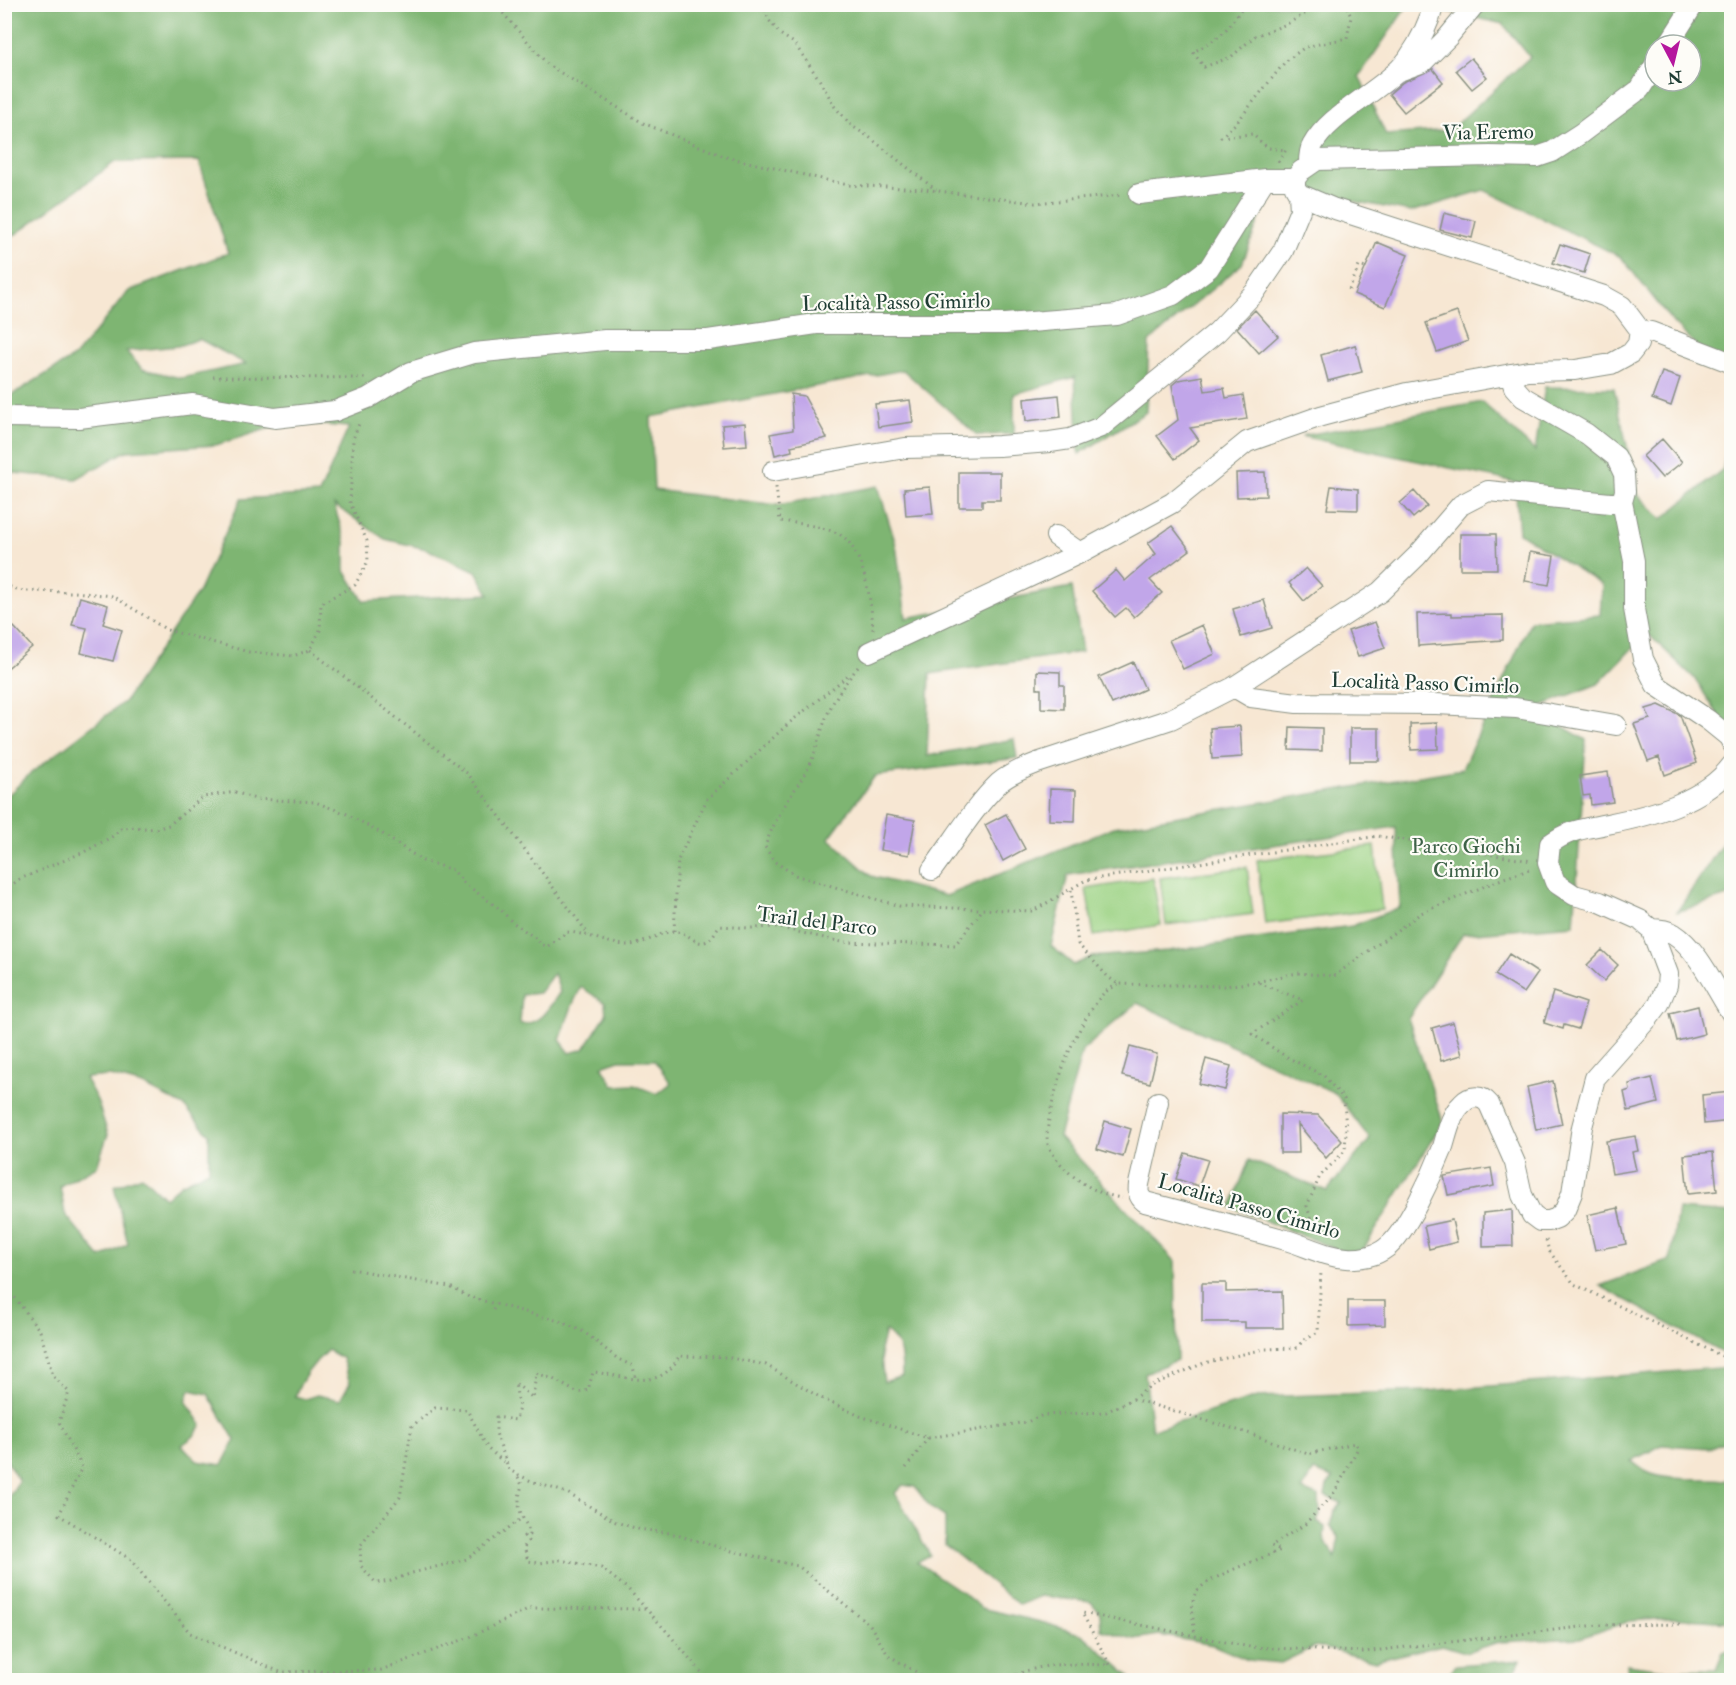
<svg xmlns="http://www.w3.org/2000/svg" width="1736" height="1685" viewBox="0 0 1736 1685" font-family="'IM FELL Double Pica',serif">
<rect width="100%" height="100%" fill="#fdfcf7"/>
<filter id="ink" filterUnits="userSpaceOnUse"><feTurbulence type="fractalNoise" baseFrequency=".0167" numOctaves="2"/><feDisplacementMap in="SourceGraphic" scale="12" xChannelSelector="R" yChannelSelector="G"/><feConvolveMatrix kernelMatrix="1 2 1 2 8 2 1 2 1" color-interpolation-filters="sRGB"/></filter>
<filter id="wash" filterUnits="userSpaceOnUse"><feTurbulence type="fractalNoise" baseFrequency=".008" numOctaves="4" result="noise"/><feDisplacementMap in="SourceGraphic" scale="24" xChannelSelector="R" yChannelSelector="G"/><feGaussianBlur stdDeviation="1.35" result="paint"/><feColorMatrix in="noise" values="0 0 0 0 0 0 0 0 0 0 0 0 0 0 0 0 0 1.4 0 .05"/><feComposite in="paint" operator="in"/></filter>
<g filter="url(#wash)">
<rect width="100%" height="100%" fill="#f7e7d3"/>
<path fill="#9dd385" stroke="#5e885c" stroke-width="1.5" d="M1375,846L1382,909L1265,924L1257,860Z
M1247,867L1253,914L1166,925L1160,878Z
M1153,878L1161,925L1094,936L1086,889Z"/>
<path fill="#7eb572" stroke="#4e7953" stroke-width="1.5" fill-rule="evenodd" d="M5,5H1408L1359,76L1386,135L1450,130L1530,57L1503,24L1420,5H1731V379L1674,324L1621,257L1484,190L1411,212L1272,186L1242,264L1149,342L1146,412L1079,454L1075,377L1014,394V434L977,435L903,370L651,417L654,490L778,505L878,486L896,545L906,618L1072,587L1082,652L930,674L927,756L1014,739L1017,758L875,776L829,838L871,876L946,896L1114,827L1462,769L1531,621L1600,615L1602,585L1519,533L1515,482L1301,436L1482,402L1535,451L1545,387L1614,388L1638,495L1662,519L1723,469L1731,428V734L1694,678L1647,633L1598,684L1533,709L1586,740L1574,925L1463,934L1408,1018L1443,1122L1358,1258L1231,1207L1249,1160L1327,1191L1370,1139L1335,1093L1137,1003L1082,1051L1059,1137L1175,1261L1177,1360L1145,1373L1152,1430L1257,1397L1427,1391L1731,1367V1441H1727L1711,1448L1662,1445L1631,1461C1636,1464 1641,1469 1647,1472C1669,1483 1706,1476 1731,1481V1622L1671,1618L1630,1621L1580,1638L1500,1642L1465,1652L1442,1645L1375,1661L1316,1646L1281,1663L1248,1660L1213,1645L1159,1635L1134,1639L1101,1630L1100,1613L1091,1602L1040,1596L1019,1605L945,1545V1517L931,1508L915,1487L903,1485L895,1493L930,1555L917,1562L963,1593L981,1608L1041,1622L1083,1635L1130,1676L1124,1680H5V1503L19,1481L5,1458V798L31,773L125,701L199,591L241,499L319,494L349,427L289,422L216,445L126,451L76,479L5,472V399L74,357L129,291L228,253L199,161L115,162L5,242ZM1655,45H1691V81H1655ZM199,339L246,364L181,378L142,369L126,351L178,346ZM334,505L385,539L426,549L476,571L489,594L364,601L345,571V541ZM1396,827L1400,907L1352,926L1168,951L1091,957L1074,965L1051,946L1068,875ZM554,973L560,992C549,1008 540,1025 520,1024L522,995L539,993ZM581,987L605,1003L606,1015L584,1049L570,1053L560,1040L572,1006ZM619,1060H654L671,1083L657,1094L634,1085L614,1086L602,1066ZM110,1076L143,1085L184,1106L209,1134V1170L181,1184L165,1198L142,1176L114,1186L128,1244L101,1258L65,1214L60,1186L97,1166L108,1134L97,1100L85,1078ZM885,1331C902,1343 902,1356 902,1376L884,1382L880,1350ZM328,1350L342,1358L350,1383L340,1400L317,1395L305,1399L295,1396C302,1378 313,1363 328,1350ZM190,1390L208,1394L235,1440L222,1465L197,1461L182,1445L193,1437L202,1425L186,1401ZM1314,1471L1333,1478L1327,1486L1325,1496L1342,1503L1334,1511L1330,1526L1339,1537L1335,1559L1324,1537L1325,1527L1317,1522L1320,1515L1319,1497L1302,1490Z
M1731,840V895L1677,912L1724,841Z
M1678,1209L1731,1213V1358L1600,1286L1670,1260Z
M1731,1649V1680H1628L1627,1664L1668,1670L1716,1669L1723,1652Z
M1521,1660L1511,1680H1443L1456,1665Z"/>
<g id="blocks">
<path fill="#c1a6e9" d="M1471,58L1487,77L1472,89L1456,70Z
M1433,69L1443,82L1404,112L1389,94L1403,82Z
M1444,213L1476,221L1472,238L1440,230Z
M1377,242L1408,255L1385,307L1354,294Z
M1560,244L1590,254L1584,273L1553,263Z
M1255,310L1278,336L1259,353L1237,328Z
M1457,312L1468,341L1437,352L1426,323Z
M1355,345L1362,372L1328,381L1321,355Z
M1662,372L1680,378L1671,406L1652,399Z
M1202,376L1205,391L1224,388L1226,398L1243,395L1247,419L1190,428L1199,440L1175,459L1157,436L1178,420L1172,385L1178,380Z
M791,394L804,396L827,438L791,446L792,451L775,455L770,434L793,430Z
M1059,395L1061,417L1026,421L1024,399Z
M910,400L913,422L878,427L875,404Z
M745,423L747,445L724,447L722,425Z
M1662,439L1682,462L1662,478L1643,456Z
M959,472H1000V500H982V507H959Z
M1265,472L1266,496L1237,497L1236,473Z
M1331,486L1358,489V510L1327,509Z
M930,487L933,514L906,516L904,489Z
M1414,491L1427,506L1413,518L1400,503Z
M1172,526L1190,550L1150,580L1162,593L1134,617L1126,608L1115,617L1092,591L1116,570L1125,581L1156,554L1148,543Z
M1460,534H1496L1497,569H1460Z
M1530,552L1554,556L1549,585L1525,581Z
M1306,568L1322,586L1304,601L1289,583Z
M80,597L108,605L103,624L122,630L113,661L81,653L87,628L72,625Z
M1264,600L1272,628L1241,637L1233,609Z
M1452,613V616L1503,615V640L1418,646L1417,614Z
M1375,622L1385,648L1358,657L1348,631Z
M1202,625L1215,654L1183,669L1169,640Z
M14,627L32,647L4,671V636Z
M1133,662L1145,689L1112,704L1099,677Z
M1037,671L1060,672V685H1064V709L1041,708V689H1037Z
M1659,705L1680,715L1697,763L1665,775L1659,757L1648,761L1634,724L1650,719L1646,709Z
M1437,723L1438,749L1411,750L1410,724Z
M1240,726L1242,757L1212,759L1210,728Z
M1290,727L1322,728V751L1289,750Z
M1350,728H1379V761H1350Z
M1608,772L1613,802L1591,805L1590,795L1583,796L1580,776Z
M1050,789L1076,790L1075,821L1049,820Z
M1006,814L1025,849L1003,861L985,825Z
M886,815L915,820L909,855L880,850Z
M1602,950L1618,965L1604,981L1587,965Z
M1509,954L1538,973L1524,993L1495,975Z
M1553,992L1586,1003L1578,1029L1564,1025L1563,1029L1544,1023Z
M1698,1006L1704,1034L1677,1041L1670,1013Z
M1453,1022L1462,1055L1441,1061L1432,1028Z
M1130,1047L1157,1054L1150,1083L1122,1076Z
M1206,1059L1231,1066L1225,1090L1199,1084Z
M1652,1078L1658,1103L1628,1111L1624,1092L1630,1090L1629,1084Z
M1553,1081L1562,1124L1536,1130L1527,1087Z
M1731,1092V1121L1704,1124L1702,1095Z
M1280,1114L1318,1115L1342,1141L1326,1158L1298,1124L1299,1153H1280Z
M1105,1121L1131,1129L1123,1157L1097,1149Z
M1635,1136L1638,1151L1632,1152L1636,1170L1612,1174L1606,1141Z
M1713,1152L1717,1191L1688,1194L1684,1155Z
M1185,1153L1208,1160L1199,1186L1176,1179Z
M1491,1168L1494,1186L1448,1195L1444,1176Z
M1618,1208L1626,1244L1595,1250L1587,1215Z
M1512,1210L1513,1246L1483,1247V1213Z
M1452,1220L1457,1242L1429,1249L1424,1226Z
M1202,1283H1226V1292L1282,1291L1283,1328H1245V1322H1202Z
M1348,1301H1385V1325L1348,1326Z"/>
</g>
</g>
<g filter="url(#ink)">
<use href="#blocks" fill-opacity="0" stroke="#8b9284" stroke-width="1.5"/>
<g fill="none" stroke-linecap="round" stroke-linejoin="round">
<defs>
<path id="minor" d="M1668,45L1694,4
M1396,72L1423,62L1448,37L1475,4
M1309,164C1309,158 1309,151 1312,146C1330,112 1385,90 1408,59C1419,43 1429,23 1434,4
M1295,179L1301,171L1317,160L1490,156L1537,157L1552,152L1580,134L1640,89L1655,65
M1139,194L1265,179H1295
M1640,330L1651,332L1732,363
M1510,374L1514,387L1523,397L1587,434L1616,457L1624,474L1625,491L1622,502L1634,561V609L1643,659L1656,685L1708,720L1729,737L1732,743
M4,417L79,418L193,404L275,418L335,411L368,398L411,372L474,353L605,340H708L816,324H1005L1117,315L1173,295L1209,268L1265,179
M773,471L905,448L999,446L1050,442L1070,439L1101,427L1217,332L1255,292L1283,251L1300,210L1299,194
M1056,536L1080,553
M869,652L1080,553L1172,503L1247,442L1321,416L1407,393L1528,371L1575,370L1611,364L1631,353L1638,344L1640,330L1622,306L1604,296L1332,208L1299,194L1295,187V179
M1234,687L1251,697L1297,703L1436,704L1516,708L1616,725
M932,870C953,842 974,807 999,783C1009,774 1024,768 1037,763L1171,719L1234,687L1380,592L1417,556L1461,505L1488,491L1610,503L1622,502
M1651,929C1660,929 1667,930 1674,934C1698,949 1716,990 1732,1014
M1158,1102L1139,1184C1138,1192 1138,1196 1145,1202C1192,1214 1239,1227 1286,1240C1307,1246 1325,1257 1347,1258C1360,1259 1376,1256 1386,1248C1406,1234 1433,1173 1442,1150C1447,1135 1450,1115 1462,1104C1470,1095 1482,1095 1489,1104L1515,1163L1522,1195L1532,1215L1540,1221H1549L1557,1218L1565,1210L1572,1193L1582,1127L1595,1078L1650,1016L1659,1004L1667,985L1668,974L1651,929L1640,920L1600,902L1574,895L1559,885L1555,882L1548,863L1550,844C1570,829 1584,829 1607,824C1649,816 1705,802 1732,765"/>
</defs>
<use href="#minor" stroke="#8b9284" stroke-width="22"/>
<path stroke="#8b9284" stroke-width="3" stroke-dasharray="1.5 4.5" stroke-linecap="butt" d="M495,4L548,65L643,123L726,157L848,185L922,189L1035,203L1122,195
M764,4L768,19L780,34L794,43L819,79L835,107L852,126L869,137L936,190
M1244,4C1228,31 1220,38 1193,52L1204,67L1231,57L1255,36L1287,24L1322,4
M1278,162L1286,150L1268,148L1252,134L1221,137L1238,121L1285,62L1305,47L1347,38L1351,17L1346,4
M1349,290L1359,266L1366,268
M213,377L365,378
M776,487L780,521C796,523 834,527 846,539C865,559 872,604 873,631
M4,585L23,591L75,592L113,596L167,630L249,652L293,656L310,650L320,630L321,603L355,585L368,561L367,541L350,503L353,439L360,421
M310,650L468,774L589,935
M858,667C846,682 836,695 828,713C820,732 817,752 807,770C791,797 775,816 765,847L775,862L795,875L899,906L1033,911L1086,880L1378,836L1531,861
M4,890L20,879L84,852L115,835L121,829L130,827L156,829L169,825L203,797L235,792L255,799L315,802L347,814L381,833L423,861L453,870L464,883L501,910L511,921L538,940L541,945L548,946L567,932C588,933 606,944 626,945C644,946 658,932 675,931C689,931 698,951 711,938C714,935 716,930 719,926L751,928L776,927L842,942L955,945L983,909
M1071,890L1078,944L1108,977L1118,984L1225,986L1256,982
M674,931L678,860L707,799L788,724L850,674
M4,968L9,974L4,1049
M1118,984C1114,987 1107,990 1103,994C1092,1006 1074,1038 1068,1054C1061,1071 1041,1132 1049,1147C1063,1174 1093,1194 1122,1198
M1314,1230L1307,1206L1320,1176L1345,1151L1346,1132L1344,1099L1324,1076L1285,1056L1252,1034L1303,1000L1256,982L1297,973L1334,976L1421,913L1504,878L1532,869
M1546,1240L1549,1251L1574,1284L1732,1361
M351,1269L450,1287L469,1297L559,1321L584,1332L618,1359L633,1366L636,1381
M4,1296L13,1295L40,1331L53,1376L69,1392L59,1422L82,1467L59,1515L130,1559L190,1633L280,1672L381,1670L470,1637L530,1608L646,1609
M493,1310L496,1304
M1133,1399L1251,1434L1308,1454L1355,1443L1358,1448L1335,1492L1305,1524L1271,1546L1281,1550C1263,1558 1201,1579 1195,1594C1190,1606 1194,1624 1195,1636
M504,1462L488,1449L467,1410L435,1408L412,1426L400,1497L360,1546L361,1566L376,1583L391,1581L412,1573L467,1559L522,1518
M906,1468L928,1438
M518,1477L522,1485C519,1496 517,1504 522,1516C525,1524 529,1526 529,1535L524,1536L528,1541L524,1547L528,1561L539,1563L560,1560L601,1568L628,1589L668,1633L708,1680
M950,1680L926,1678L888,1655L870,1625L798,1566L732,1551L670,1533L638,1529L616,1522L567,1493L531,1481L509,1470L496,1433V1417L516,1420L519,1407L515,1383L533,1398L536,1373L553,1379L578,1393L588,1390L593,1372C625,1375 660,1394 679,1356L726,1357L766,1365L821,1398L860,1416L928,1438L1027,1422L1043,1415L1106,1412L1133,1399L1150,1386L1204,1363L1265,1349L1296,1348L1303,1341L1318,1332L1321,1271
M1005,1680C1042,1661 1070,1664 1110,1665L1082,1613L1250,1647L1363,1652L1598,1625L1683,1624"/>
<use href="#minor" stroke="#fff" stroke-width="20"/>
</g>
</g>
<g text-anchor="middle" stroke-width="4.5" stroke-linejoin="round" paint-order="stroke">
<g font-size="21" fill="#1f3d34" stroke="#fdfcf7">
<text transform="translate(1488 132) rotate(-1)" y="7">Via Eremo</text>
<text transform="translate(896 302) rotate(-1)" y="7">Località Passo Cimirlo</text>
<text transform="translate(1425 683) rotate(2)" y="7">Località Passo Cimirlo</text>
<text transform="translate(817 921) rotate(7)" y="7">Trail del Parco</text>
<text transform="translate(1249 1206) rotate(16)" y="7">Località Passo Cimirlo</text>
</g>
<g font-size="21" fill="#3e6248" stroke="#fdfcf7">
<text x="1466" y="853">Parco Giochi<tspan x="1466" dy="24">Cimirlo</tspan></text>
</g>
</g>
<rect width="1736" height="1685" fill="none" stroke="#fdfcf7" stroke-width="24"/>
<g transform="translate(1673 63) rotate(173)"><circle r="28" fill="#fdfcf7" stroke="#a4b0a9" stroke-width="1.5"/>
<path d="M0-4.5L10 22L0 15L-10 22Z" fill="#b5179e"/>
<text y="-9" font-size="16" font-weight="bold" text-anchor="middle" fill="#1f3d34">N</text>
</g>
</svg>
